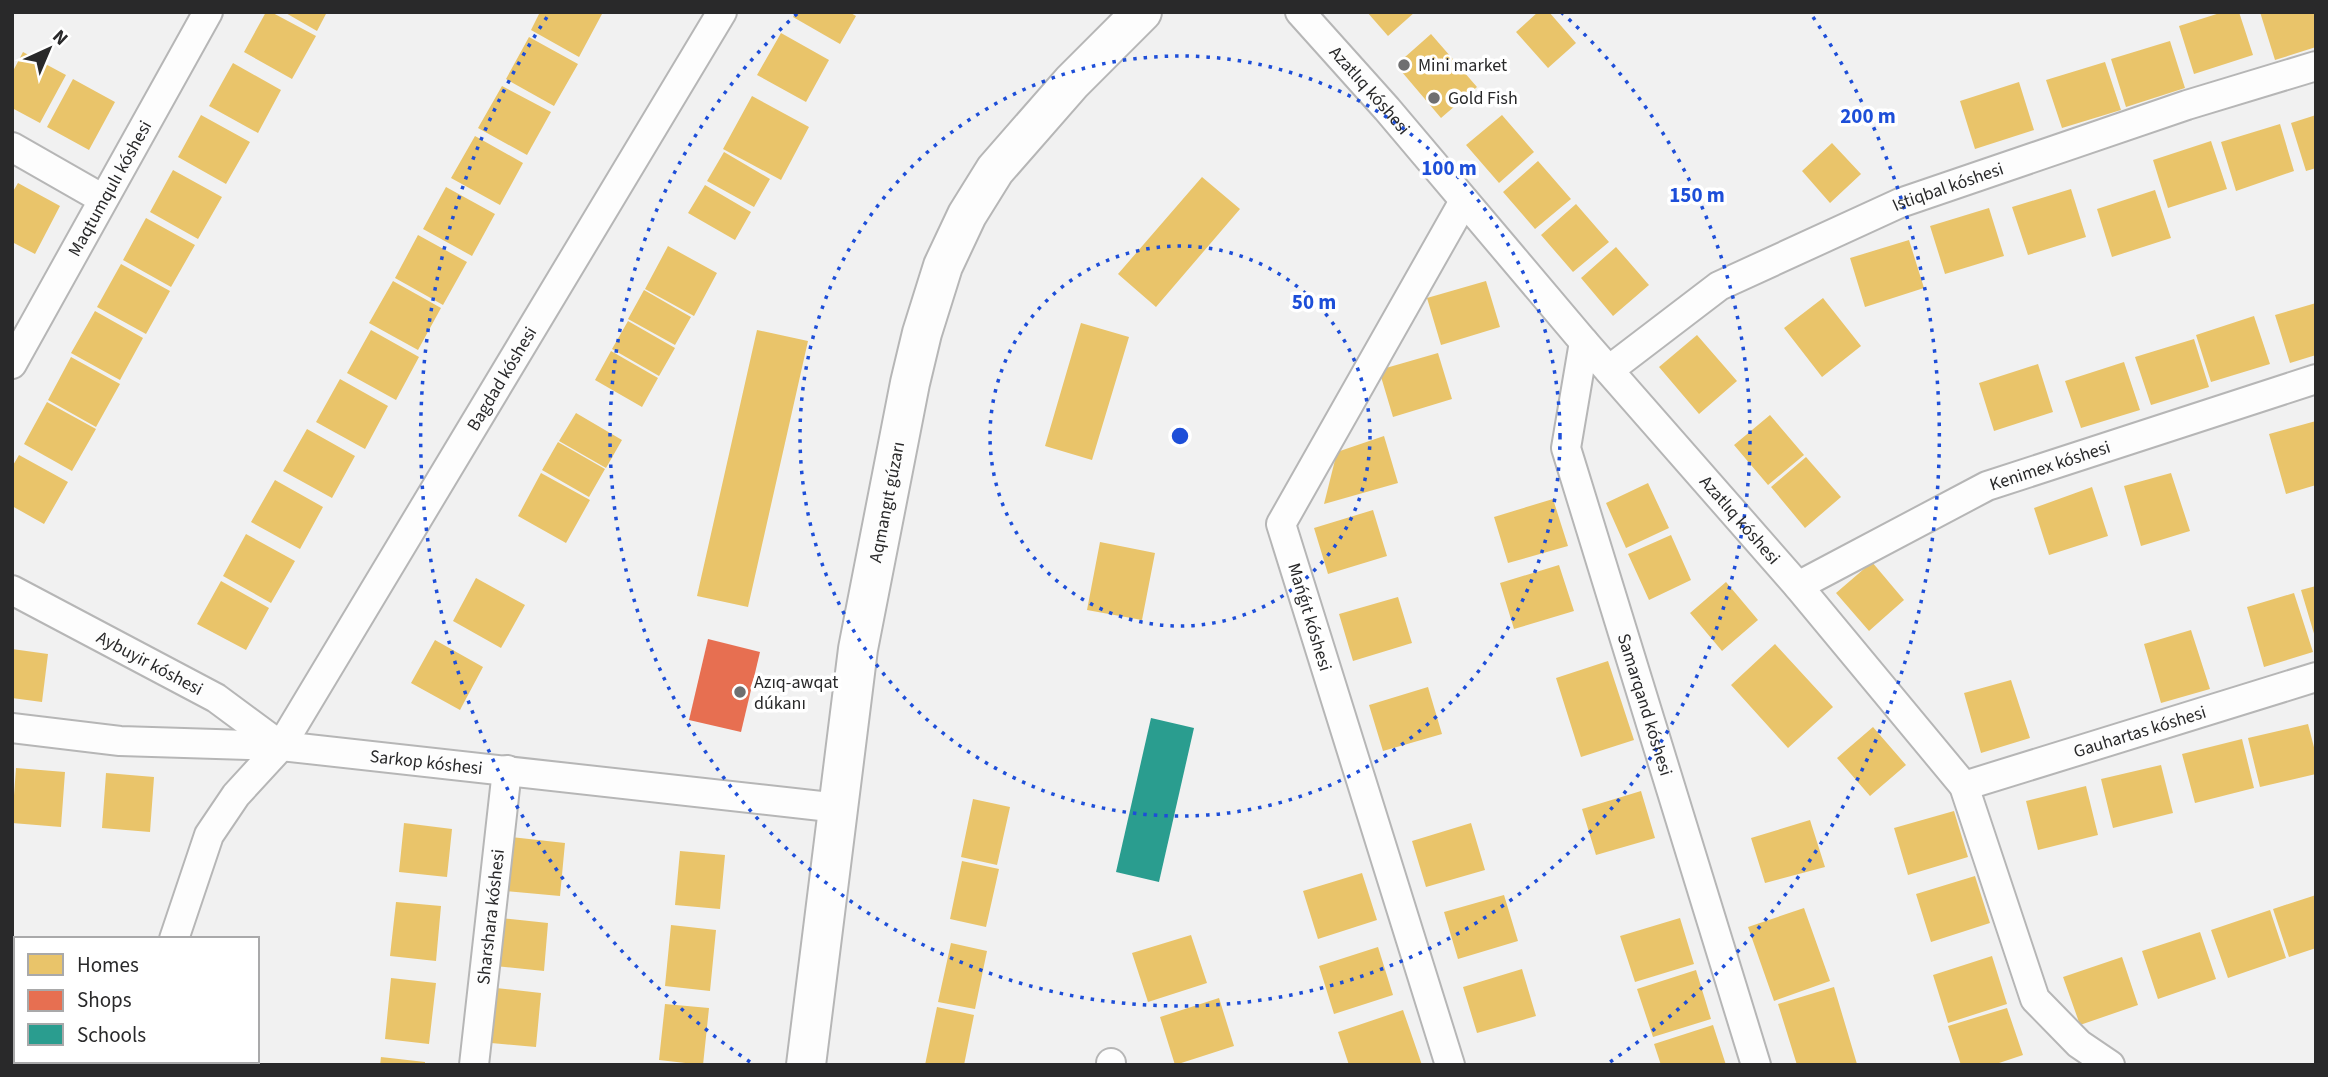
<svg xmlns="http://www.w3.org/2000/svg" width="2328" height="1077" viewBox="0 0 2328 1077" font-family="'Source Sans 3',sans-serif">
<rect width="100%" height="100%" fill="#f1f1f1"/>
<path fill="#e9c46a" d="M266,12H271L316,36L292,79L244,52Z
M284,12H327L317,31Z
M540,12H599L602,14L579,57L531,30Z
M796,12H849L856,16L840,44L793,17Z
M1367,12H1415L1388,36Z
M1538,12H1549L1576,43L1548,68L1516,32Z
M2223,12H2239L2253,55L2194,74L2179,26Z
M2260,12H2316V47L2275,60Z
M781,33L829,60L806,102L757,75Z
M1431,34L1477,87L1441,118L1396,65Z
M529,37L578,64L554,106L506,79Z
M2170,41L2185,88L2126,107L2111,59Z
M23,52L66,75L40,123L12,108V73Z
M2105,62L2121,110L2062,128L2046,80Z
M233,63L281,90L258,133L209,106Z
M73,79L115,102L89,150L47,127Z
M2019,82L2034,130L1975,149L1960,101Z
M502,86L551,112L527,155L478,128Z
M752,96L809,127L781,180L723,149Z
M201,115L250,142L226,184L178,157Z
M1502,115L1534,152L1499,183L1466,145Z
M2316,115V168L2306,171L2291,123Z
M2280,124L2294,171L2236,191L2221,142Z
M475,136L523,163L500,205L451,178Z
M2211,141L2227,189L2168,208L2153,160Z
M1832,143L1861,174L1830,203L1802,171Z
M724,152L770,179L754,207L707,181Z
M1538,161L1571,199L1535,229L1503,192Z
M173,170L222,197L198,239L150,212Z
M1202,177L1240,209L1156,307L1118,274Z
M18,183L60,206L35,254L12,242V193Z
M705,185L751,212L735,240L688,213Z
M446,187L495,214L472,256L423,229Z
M2071,189L2086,237L2028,255L2012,207Z
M2155,190L2171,238L2112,257L2097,209Z
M1576,204L1609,242L1573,272L1541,235Z
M1989,208L2004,256L1945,274L1930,226Z
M146,218L195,245L171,287L123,260Z
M418,235L467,262L443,305L395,278Z
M1909,240L1924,288L1865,307L1850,258Z
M668,246L717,273L694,316L645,289Z
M1616,247L1649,285L1613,316L1581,278Z
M121,264L170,291L146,334L97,307Z
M393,281L441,308L418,350L369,323Z
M1486,281L1500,327L1441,345L1427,298Z
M644,290L691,317L675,345L628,319Z
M1823,298L1861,346L1822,377L1784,328Z
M2316,303V355L2290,363L2275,315Z
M95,311L143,338L120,380L71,353Z
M2254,316L2270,364L2211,382L2196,335Z
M628,321L675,348L659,376L612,349Z
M1081,323L1129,337L1092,460L1045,446Z
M371,330L419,357L396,400L347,373Z
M757,330L808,341L748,607L697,596Z
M1697,335L1737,381L1699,414L1659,367Z
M2194,339L2209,387L2151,405L2135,357Z
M611,351L658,378L642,407L595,380Z
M1438,353L1452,399L1393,417L1379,370Z
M71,357L120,384L96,427L48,400Z
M2124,362L2140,410L2081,428L2065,381Z
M2038,364L2053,412L1994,431L1979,383Z
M340,379L388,406L365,449L316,422Z
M47,402L96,429L72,471L24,444Z
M576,413L622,440L606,468L559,441Z
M1770,415L1804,455L1768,485L1734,445Z
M2316,421V485L2286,494L2269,434Z
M307,429L355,456L332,498L283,471Z
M1384,436L1398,483L1324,504L1337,452Z
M558,442L605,469L589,497L542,470Z
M19,455L68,482L44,524L12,506V467Z
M1806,457L1841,497L1805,528L1771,487Z
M541,473L590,500L566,543L518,516Z
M2171,473L2190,531L2141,546L2124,486Z
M275,480L323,507L300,549L251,522Z
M1648,483L1669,528L1626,548L1606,503Z
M2092,487L2108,536L2049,555L2034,508Z
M1553,499L1568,546L1508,563L1494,517Z
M1373,510L1387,556L1328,574L1314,528Z
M246,534L295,561L271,603L223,576Z
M1671,535L1691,580L1649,600L1628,554Z
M1100,542L1155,553L1142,620L1087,610Z
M1872,562L1904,600L1869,631L1836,593Z
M1559,565L1574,611L1514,629L1500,583Z
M476,578L525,605L501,648L453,621Z
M221,581L269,608L246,650L197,624Z
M1726,582L1758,620L1722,651L1690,613Z
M2316,586V637H2315L2301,590Z
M2294,593L2313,652L2264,667L2247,607Z
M1398,597L1412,643L1353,661L1339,614Z
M2191,630L2210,689L2161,703L2144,644Z
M435,640L483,667L460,710L411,683Z
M1775,644L1833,707L1788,748L1731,685Z
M12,649L48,654L42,702L12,698Z
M1608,661L1634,740L1581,757L1556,678Z
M2011,680L2030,738L1981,753L1964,693Z
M1428,687L1442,734L1383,751L1369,705Z
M2308,724L2316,755V774L2260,787L2248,738Z
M1873,727L1906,765L1870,796L1837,758Z
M2242,739L2254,788L2195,803L2182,754Z
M2161,765L2173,813L2113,828L2101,779Z
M16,768L65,772L61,827L12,823Z
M106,773L154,777L150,832L102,828Z
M2086,786L2098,835L2038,850L2026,801Z
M1641,791L1655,838L1596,855L1582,809Z
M973,799L1010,807L997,865L961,857Z
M1954,811L1968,857L1908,875L1894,828Z
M1810,820L1825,867L1765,883L1751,838Z
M404,823L452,829L447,877L399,872Z
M1471,823L1485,870L1426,887L1412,841Z
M511,837L565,843L560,896L505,891Z
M680,851L725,855L720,909L675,905Z
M962,861L999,869L986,927L950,919Z
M1362,873L1377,920L1318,939L1303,891Z
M1975,876L1990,923L1931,942L1916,894Z
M1504,895L1518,941L1458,959L1444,912Z
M2316,895V948L2289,957L2273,909Z
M396,902L441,906L436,961L390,956Z
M1804,908L1830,981L1774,1001L1748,927Z
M2270,910L2286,958L2228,978L2211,930Z
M500,918L548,923L544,971L495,966Z
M1680,918L1694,964L1635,982L1620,936Z
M671,925L716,930L710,991L665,986Z
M2200,932L2216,979L2158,999L2142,951Z
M1191,935L1207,983L1148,1002L1132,953Z
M951,943L987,951L975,1009L938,1002Z
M1378,947L1393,995L1334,1014L1319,966Z
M1992,956L2007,1004L1948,1023L1933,975Z
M2122,957L2138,1005L2080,1025L2063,977Z
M1522,969L1536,1016L1477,1033L1463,987Z
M1696,970L1711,1019L1653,1037L1637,989Z
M391,978L436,983L429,1044L385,1039Z
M1834,987L1857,1064L1797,1065L1778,1004Z
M496,988L541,993L536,1047L491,1043Z
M1219,998L1234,1046L1175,1065L1160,1017Z
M665,1004L709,1008L703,1065L659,1060Z
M937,1007L974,1015L964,1065H925Z
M2007,1008L2023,1055L1993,1065H1961L1948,1026Z
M1403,1010L1422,1065H1349L1338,1032Z
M12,1021H16V1061H35V1065H12Z
M1713,1025L1726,1065H1661L1654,1044Z
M381,1057L425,1062V1065H380Z
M207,1061H251V1065H206Z"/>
<path fill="#e76f51" d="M708,639L760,652L741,732L689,720Z"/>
<path fill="#2a9d8f" d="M1151,718L1194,728L1159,882L1116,872Z"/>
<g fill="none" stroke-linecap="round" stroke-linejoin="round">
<defs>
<g id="street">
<path id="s1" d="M1300,12L1387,109L1584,342L1798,586L1964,786L2035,999L2079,1044L2110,1065"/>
<path d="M12,147L103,199"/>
<path id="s2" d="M1584,342L1566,448L1756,1065"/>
<path id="s3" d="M12,364L208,12"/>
<path id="s4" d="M1609,370L1719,286L1900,203L2187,105L2316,66"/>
<path id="s5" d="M1798,586L1987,486L2316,379"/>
<path id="s6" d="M12,590L216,698L281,746"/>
<path id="s7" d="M12,728L120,741L281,746L839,808"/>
<path id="s8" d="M1964,786L2316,677"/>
<path id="s9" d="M174,939L209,835L236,795L281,746L722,12"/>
<path d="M1111,1063V1065"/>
<path d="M104,1065L107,1061"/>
<path d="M175,1065V1061"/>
<path id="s10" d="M474,1065L507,770"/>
<path d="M1450,1065L1281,524L1464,201"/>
</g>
<g id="secondary">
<path id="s11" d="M806,1065L858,649L910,383L922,333L943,266L967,215L995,170L1072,82L1142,12"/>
</g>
</defs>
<use href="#street" stroke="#b6b6b6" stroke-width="32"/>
<use href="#secondary" stroke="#b6b6b6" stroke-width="42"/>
<use href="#street" stroke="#fdfdfd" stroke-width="28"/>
<use href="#secondary" stroke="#fdfdfd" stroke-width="38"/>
</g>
<g fill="none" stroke="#1d4ed8" stroke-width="3.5" stroke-dasharray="3.5 7">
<circle cx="1180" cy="436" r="190"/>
<circle cx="1180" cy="436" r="380"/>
<path d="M1561 12A570 570 0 1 1 799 12"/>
<path d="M750 1062A759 759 0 0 1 547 17M1813 17A759 759 0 0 1 1610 1062"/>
</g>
<g fill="#6f6f70" stroke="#fff" stroke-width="2.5">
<circle cx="1404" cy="65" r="7"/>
<circle cx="1434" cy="98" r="7"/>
<circle cx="740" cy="692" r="7"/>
</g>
<g text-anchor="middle" stroke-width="7" stroke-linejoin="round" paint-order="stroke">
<g font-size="18" fill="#29292a" stroke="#fff" text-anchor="start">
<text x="1418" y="71">Mini market</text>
<text x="1448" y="104">Gold Fish</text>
<text x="754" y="688">Azıq-awqat<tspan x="754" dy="21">dúkanı</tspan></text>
</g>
<g font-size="18" fill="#29292a" stroke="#fff">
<text dy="6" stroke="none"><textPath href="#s1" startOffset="105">Azatlıq kóshesi</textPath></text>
<text dy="6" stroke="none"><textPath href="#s3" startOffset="201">Maqtumqulı kóshesi</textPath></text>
<text dy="6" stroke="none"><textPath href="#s4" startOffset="388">Istiqbal kóshesi</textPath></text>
<text dy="6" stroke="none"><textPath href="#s9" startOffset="653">Bagdad kóshesi</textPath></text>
<text dy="6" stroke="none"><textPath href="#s5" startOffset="280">Kenimex kóshesi</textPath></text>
<text dy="6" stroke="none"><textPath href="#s11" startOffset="569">Aqmangıt gúzarı</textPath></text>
<text dy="6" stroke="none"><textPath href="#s1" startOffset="672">Azatlıq kóshesi</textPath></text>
<text transform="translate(1310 617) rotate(73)" y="6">Mańǵıt kóshesi</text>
<text dy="6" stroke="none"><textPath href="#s6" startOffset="156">Aybuyir kóshesi</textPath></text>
<text dy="6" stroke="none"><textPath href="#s2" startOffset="376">Samarqand kóshesi</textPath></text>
<text dy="6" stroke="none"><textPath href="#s8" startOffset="184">Gauhartas kóshesi</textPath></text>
<text dy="6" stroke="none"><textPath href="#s7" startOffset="416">Sarkop kóshesi</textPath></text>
<text dy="6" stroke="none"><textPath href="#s10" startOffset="149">Sharshara kóshesi</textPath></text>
</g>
</g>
<circle cx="1180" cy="436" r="10" fill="#1d4ed8" stroke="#fff" stroke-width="3.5"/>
<g font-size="21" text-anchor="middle" font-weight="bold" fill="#1d4ed8" stroke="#fff" stroke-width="7" stroke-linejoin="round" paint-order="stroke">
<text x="1868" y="123">200 m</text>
<text x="1449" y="175">100 m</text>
<text x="1697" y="202">150 m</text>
<text x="1314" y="309">50 m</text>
</g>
<rect width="2328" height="1077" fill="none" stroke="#29292a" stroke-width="28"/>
<rect x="14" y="937" width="245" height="126" fill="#ffffff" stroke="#a9a9aa" stroke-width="2"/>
<rect x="28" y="954" width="35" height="21" fill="#e9c46a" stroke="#a9a9aa" stroke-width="2"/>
<text x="77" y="972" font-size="21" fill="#29292a">Homes</text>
<rect x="28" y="990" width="35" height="21" fill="#e76f51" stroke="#a9a9aa" stroke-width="2"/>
<text x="77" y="1007" font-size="21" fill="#29292a">Shops</text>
<rect x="28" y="1024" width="35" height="21" fill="#2a9d8f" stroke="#a9a9aa" stroke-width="2"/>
<text x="77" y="1042" font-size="21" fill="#29292a">Schools</text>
<g transform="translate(49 49) rotate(44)" stroke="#ffffff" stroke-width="5" paint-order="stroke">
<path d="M0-5L12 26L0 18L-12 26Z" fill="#29292a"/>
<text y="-10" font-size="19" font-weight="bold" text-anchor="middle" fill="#29292a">N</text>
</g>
</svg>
